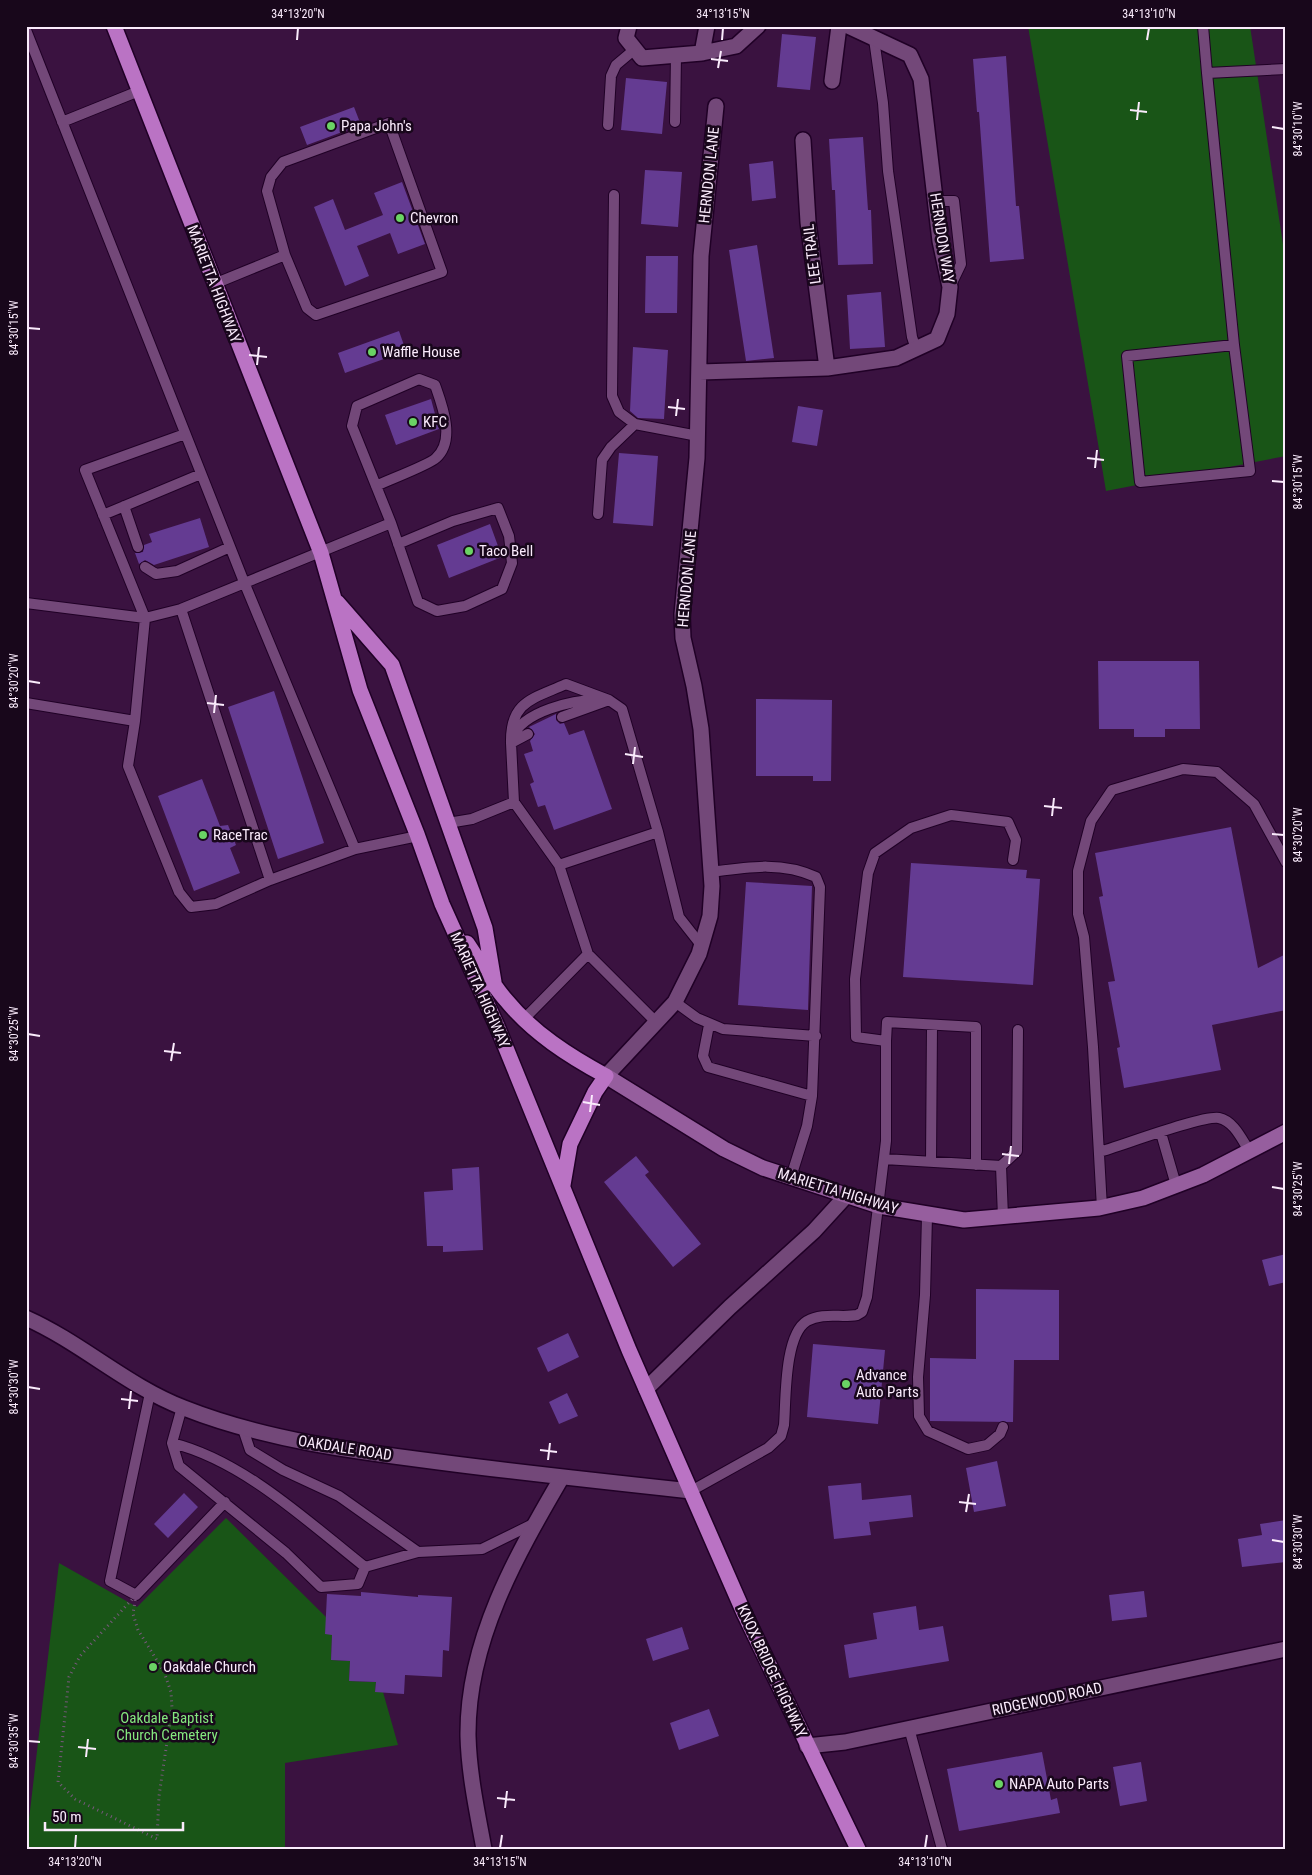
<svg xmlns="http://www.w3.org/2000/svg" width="1312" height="1875" viewBox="0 0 1312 1875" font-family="'Roboto Condensed',sans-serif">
<rect width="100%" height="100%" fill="#3a1240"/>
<path fill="#195517" d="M1028,26H1250L1286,264V456L1106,491Z
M226,1518L326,1617L332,1635L331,1660L350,1661L349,1681L376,1682L375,1692H383L398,1745L285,1763V1849H33L26,1845L59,1563L137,1607Z"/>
<path fill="#643b92" d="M782,34L816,37L810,90L777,87Z
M1006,56L1016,206H1019L1024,259L990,262L979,112H977L973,59Z
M626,78L667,82L662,134L621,130Z
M354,107L361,125L307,145L300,127Z
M863,137L868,210H871L873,264L838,265L835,190H832L829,139Z
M773,161L776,198L752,201L749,164Z
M645,170L682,172L678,227L641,224Z
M402,182L425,244L398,254L390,233L357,246L369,276L345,286L314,207L333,199L345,230L383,215L374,193Z
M757,245L774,358L746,361L729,250Z
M646,256H678L677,313H645Z
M881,292L885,347L850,349L847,295Z
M399,331L406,351L345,373L338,353Z
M633,347L668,350L664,419L638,418L630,411Z
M431,399L439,429L396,445L385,415Z
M798,406L823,410L817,446L792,442Z
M619,453L658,456L653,526L613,523Z
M200,518L209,547L154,565L145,560L139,564L135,553L143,552L144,545L152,542L149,534Z
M490,524L502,557L449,578L437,545Z
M1098,661H1199L1200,729H1165V737H1134V729H1099Z
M274,691L324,843L278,859L228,707Z
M756,699L832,700L831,781H813V776H756Z
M556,714V720L560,724L564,723L569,735L584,730L612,809L554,830L545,805L538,807L530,784L534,782L524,754L533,751L530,741L535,734L529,727Z
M202,779L220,826L228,825L236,845L230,848L240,873L194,891L158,796Z
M1231,827L1258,968L1286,954V1010L1212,1025L1221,1070L1124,1088L1117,1048L1120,1047L1108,982L1115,981L1099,897L1103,896L1095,853Z
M911,863L1027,870L1026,878L1040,879L1033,985L903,977Z
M746,882L812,886L808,1010L738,1005Z
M636,1156L649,1172L645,1175L701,1244L673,1267L604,1182Z
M479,1167L483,1250L443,1252V1246H427L424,1192L453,1190L452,1169Z
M1286,1254V1282L1269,1286L1262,1260Z
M976,1289L1059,1290V1360H1014L1013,1422L930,1421V1358L976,1359Z
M568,1333L579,1357L548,1372L537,1348Z
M813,1344L885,1350L878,1424L807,1417Z
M567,1393L578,1416L559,1424L549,1402Z
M997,1461L1006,1506L974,1512L966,1468Z
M861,1483L862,1500L911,1495L913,1517L869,1522L871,1535L834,1539L828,1486Z
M184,1493L198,1507L168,1538L154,1524Z
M1286,1520V1562L1242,1567L1238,1539L1262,1535L1260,1524Z
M1144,1591L1147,1617L1112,1621L1109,1595Z
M361,1592L418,1597V1595L452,1597L449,1651L443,1650L442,1677L405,1675L404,1694L375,1692L376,1682L349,1681L350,1661L331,1660L332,1635L325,1634L327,1594L361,1596Z
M916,1606L919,1630L943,1626L949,1661L849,1678L844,1645L877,1639L873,1613Z
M682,1627L689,1649L653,1661L646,1639Z
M709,1709L719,1736L679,1750L670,1723Z
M1042,1752L1051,1800L1057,1798L1060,1813L959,1831L947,1769Z
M1141,1762L1147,1801L1120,1806L1113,1767Z"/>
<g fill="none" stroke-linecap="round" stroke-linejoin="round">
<defs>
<path id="lane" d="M1203,26L1207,73
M26,30L244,582L355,849
M874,39L883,103L888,171L912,337L916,349
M62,122L139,91
M675,122L676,55
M608,125L611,76L616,65L635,49
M614,195L612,396L619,412L635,424L698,436
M935,201H954L961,264L950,287
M214,284L285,255L267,191L271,177L283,162L389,123L442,272L316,315L307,308L285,255
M1234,345L1127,356L1140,482L1250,471L1234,345L1207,73L1286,69
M376,486C388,480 429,465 436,458C456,440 442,405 435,385L419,379L357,406L352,426L391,523L181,609L145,618L135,721L128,766L179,892L191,907L216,904L270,880L355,849L418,836
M124,506L138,547
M598,514L602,460L611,447L635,424
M103,515L201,474
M391,523L418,602L437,611L465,606L502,589L512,563L509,536L498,508L453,521L398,544
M145,567L156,574L177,571L230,547
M26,603L145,618L85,470L185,434
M181,609L270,880
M26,703L135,721
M562,717L609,700L622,709L658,832L679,917L701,945
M512,739C521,711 575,699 601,700
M511,743C510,701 533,699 566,684L609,700
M514,802L511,743L528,734
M448,823L472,819L514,802L559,865L588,954L657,1023
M559,865L658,832
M711,872C747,867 782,861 816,877L820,887L812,1096L807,1126L791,1177
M675,1002L697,1018L723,1029L816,1036
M524,1019L588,954
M709,1025L703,1056L708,1067L812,1096
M886,1041L887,1022L976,1027V1165
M1161,1133L1176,1185
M1099,1152C1121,1146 1202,1115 1219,1118C1234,1121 1242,1140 1250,1152
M884,1159L1001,1166L1003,1217
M931,1162L932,1025
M1001,1166L1017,1151L1018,1030
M1102,1208L1093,1047L1084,937L1078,914V871L1091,821L1112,790L1183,769L1217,772L1254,804L1286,862
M927,1216L925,1295L918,1377L919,1416L928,1431L968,1449L987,1445L1000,1434L1003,1427
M150,1393L110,1581L136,1595L225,1502
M243,1429L250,1450L283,1470L339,1496L418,1552
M172,1443C244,1461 308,1522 365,1567L358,1584L321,1587L286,1553L179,1466L172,1443L182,1407
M691,1491L768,1448L781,1436L784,1425C786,1400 784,1335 807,1321C823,1312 841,1318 857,1315L862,1312L867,1297L886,1141V1041L856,1037L855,979L868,873L875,853L911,828L951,815L1008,822L1016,840L1013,860
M365,1567L418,1552L482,1549L535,1523
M909,1728L942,1849"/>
<path id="street" d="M629,26L626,38L642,58L702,53L736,46L758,26
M702,53L707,26
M832,81L839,26
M803,140L808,222L827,368
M700,372L827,368L896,358L937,339L947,314L950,287L940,241L921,79L910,55L848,26
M606,1076L675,1002L699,954L710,916L712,886L701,729L694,686L683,638L682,614L697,458L701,256L716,106
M26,1318C82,1343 127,1386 184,1408C265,1440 352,1451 439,1462C523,1473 607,1482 691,1491
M646,1389L730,1307L814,1231L846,1196
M807,1746L845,1742L1286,1649
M484,1849C477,1811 469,1774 468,1736C467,1641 516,1556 562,1477"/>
<path id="secondary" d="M606,1076L724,1149L763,1168L879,1206L964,1220L1099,1208L1143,1198L1203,1175L1286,1132"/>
<path id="primary" d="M114,26L321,553L360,690L417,834L442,904L497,1026L629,1350L744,1613L858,1849
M337,602L392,665L485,928L494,982
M467,943C480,962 491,983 506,1000C533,1033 569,1056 606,1076L595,1092L570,1144L563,1185"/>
</defs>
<use href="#lane" stroke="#200026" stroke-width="12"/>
<use href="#street" stroke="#200026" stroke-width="18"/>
<use href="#secondary" stroke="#200026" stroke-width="18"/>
<use href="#primary" stroke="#200026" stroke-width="18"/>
<path stroke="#79597e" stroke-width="3" stroke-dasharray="1 4" stroke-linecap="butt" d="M136,1595L133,1614L138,1630L164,1672L171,1692L172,1708L159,1796L157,1839L75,1799L58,1782L69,1677L80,1656Z"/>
<use href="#lane" stroke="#734879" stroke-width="10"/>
<use href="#street" stroke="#734879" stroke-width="15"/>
<use href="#secondary" stroke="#965e9e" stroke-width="15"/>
<use href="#primary" stroke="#ba73c4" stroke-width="15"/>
</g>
<path fill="none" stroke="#faebfc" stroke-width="2" d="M297,40L298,28M722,40L723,28M1147,40L1149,28M711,59L728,61M718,68L721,51M1130,110L1147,112M1137,120L1139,102M1272,127L1284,129M28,328L40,329M249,355L267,357M257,365L259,347M668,407L685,409M676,416L678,399M1087,458L1104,460M1095,468L1097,450M1272,481L1284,482M28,681L40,683M207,703L224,705M214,713L216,695M625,754L643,757M633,764L635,747M1044,806L1062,808M1052,816L1054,798M1272,834L1284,835M28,1034L40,1036M164,1051L181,1053M171,1061L174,1043M583,1102L600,1105M590,1112L592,1095M1002,1154L1019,1156M1009,1164L1011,1146M1272,1187L1284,1189M28,1387L40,1389M121,1399L138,1401M129,1409L131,1391M540,1450L557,1452M548,1460L550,1443M959,1502L976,1504M966,1512L969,1494M1272,1540L1284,1542M28,1741L40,1742M78,1747L96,1749M86,1757L88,1739M497,1798L515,1800M505,1808L507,1791M75,1848L76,1835M500,1848L502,1835M925,1848L927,1835"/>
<g fill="#6ad364" stroke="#18071b" stroke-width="2">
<circle cx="331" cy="126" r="5"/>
<circle cx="400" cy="218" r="5"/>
<circle cx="372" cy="352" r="5"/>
<circle cx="413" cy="422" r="5"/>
<circle cx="469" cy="551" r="5"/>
<circle cx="203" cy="835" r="5"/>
<circle cx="846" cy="1384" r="5"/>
<circle cx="153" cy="1667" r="5"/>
<circle cx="999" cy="1784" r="5"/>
</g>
<g text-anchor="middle" stroke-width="5" stroke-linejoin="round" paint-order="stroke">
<g font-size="15" fill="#faebfc" stroke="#18071b" text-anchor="start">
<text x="341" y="131">Papa John's</text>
<text x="410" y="223">Chevron</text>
<text x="382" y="357">Waffle House</text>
<text x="423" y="427">KFC</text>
<text x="479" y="556">Taco Bell</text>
<text x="213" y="840">RaceTrac</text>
<text x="856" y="1380">Advance<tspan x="856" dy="17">Auto Parts</tspan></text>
<text x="163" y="1672">Oakdale Church</text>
<text x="1009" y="1789">NAPA Auto Parts</text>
</g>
<g font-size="15" fill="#faebfc" stroke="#18071b">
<text transform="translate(709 175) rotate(-84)" y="5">HERNDON LANE</text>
<text transform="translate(942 238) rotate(81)" y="5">HERNDON WAY</text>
<text transform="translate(812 254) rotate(-97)" y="5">LEE TRAIL</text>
<text transform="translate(214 284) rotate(69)" y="5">MARIETTA HIGHWAY</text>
<text transform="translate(687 579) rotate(-85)" y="5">HERNDON LANE</text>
<text transform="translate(480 990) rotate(66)" y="5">MARIETTA HIGHWAY</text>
<text transform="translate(838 1191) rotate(17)" y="5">MARIETTA HIGHWAY</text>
<text transform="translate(345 1448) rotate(9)" y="5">OAKDALE ROAD</text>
<text transform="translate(772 1671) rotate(65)" y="5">KNOX BRIDGE HIGHWAY</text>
<text transform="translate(1047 1699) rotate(-12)" y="5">RIDGEWOOD ROAD</text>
</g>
<g font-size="15" fill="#84e77e" stroke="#18071b">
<text x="167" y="1723">Oakdale Baptist<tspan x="167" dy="17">Church Cemetery</tspan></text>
</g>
</g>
<rect width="1312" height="1875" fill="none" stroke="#18071b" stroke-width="55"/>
<path d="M45 1822v8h138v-8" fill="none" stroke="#faebfc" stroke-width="2.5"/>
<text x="52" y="1822" font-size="15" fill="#faebfc" stroke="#18071b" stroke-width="4" paint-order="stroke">50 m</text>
<rect x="28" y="28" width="1256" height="1820" fill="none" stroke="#faebfc" stroke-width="2"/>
<g font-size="12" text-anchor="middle" fill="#faebfc">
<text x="298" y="18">34°13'20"N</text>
<text x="723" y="18">34°13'15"N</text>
<text x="1149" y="18">34°13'10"N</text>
<text transform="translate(1298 129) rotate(-90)" y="4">84°30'10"W</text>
<text transform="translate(14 328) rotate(-90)" y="4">84°30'15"W</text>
<text transform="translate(1298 482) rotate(-90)" y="4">84°30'15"W</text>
<text transform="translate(14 681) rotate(-90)" y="4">84°30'20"W</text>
<text transform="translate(1298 835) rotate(-90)" y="4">84°30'20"W</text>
<text transform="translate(14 1034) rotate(-90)" y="4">84°30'25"W</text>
<text transform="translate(1298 1189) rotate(-90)" y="4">84°30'25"W</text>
<text transform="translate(14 1387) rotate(-90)" y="4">84°30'30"W</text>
<text transform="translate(1298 1542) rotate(-90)" y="4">84°30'30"W</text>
<text transform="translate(14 1741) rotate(-90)" y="4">84°30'35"W</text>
<text x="75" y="1866">34°13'20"N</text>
<text x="500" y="1866">34°13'15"N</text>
<text x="925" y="1866">34°13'10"N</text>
</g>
</svg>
